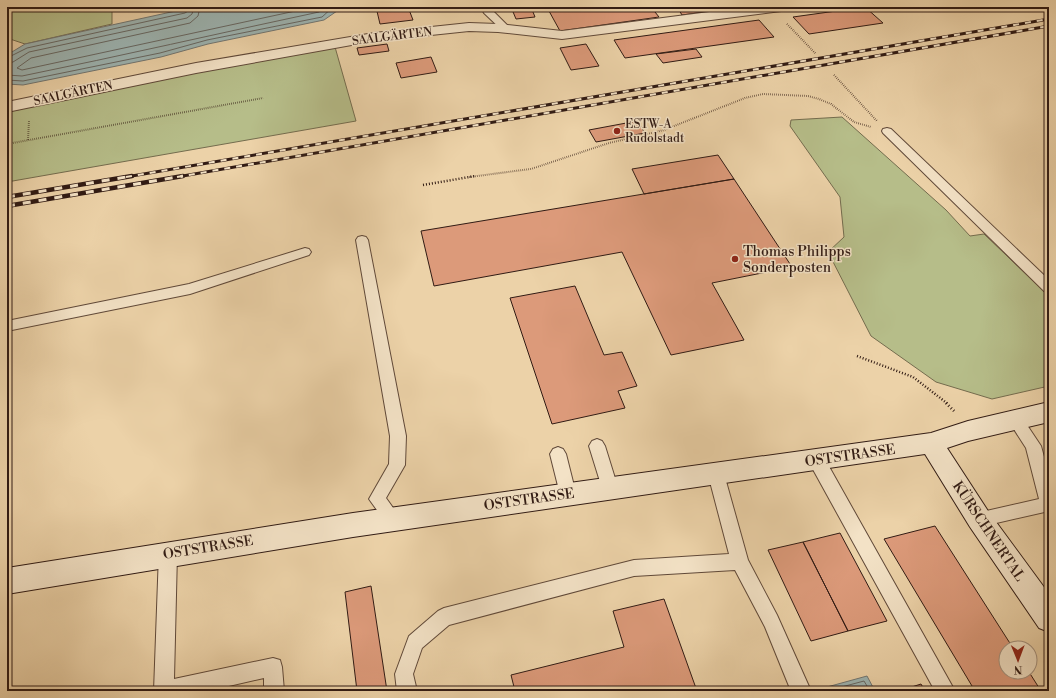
<svg xmlns="http://www.w3.org/2000/svg" width="1056" height="698" viewBox="0 0 1056 698" font-family="'Libre Bodoni',serif">
<rect width="100%" height="100%" fill="#ecd2a8"/>
<filter id="stains"><feTurbulence type="fractalNoise" baseFrequency=".005" numOctaves="4"/><feColorMatrix values="0 0 0 0 .2 0 0 0 0 .09 0 0 0 0 .02 0 0 0 .5 -.17"/></filter>
<radialGradient id="worn" r=".72"><stop offset=".6" stop-color="#630" stop-opacity="0"/><stop offset="1" stop-color="#630" stop-opacity=".3"/></radialGradient>
<path fill="#b6bd89" stroke="#746c4e" d="M7,7H112V24L25,44L7,38Z
M335,47L356,121L7,182V112L239,63Z
M842,117L946,210L970,236L984,234L1049,296V386L992,399L936,382L871,336L828,252L844,237L840,197L790,126L791,120Z"/>
<path fill="#9db5b3" stroke="#727773" d="M194,7H337V11L324,20L208,44L161,57L23,85L7,84V55L25,44Z
M867,676L875,691H829L827,687Z"/>
<g fill="none" stroke-linecap="round" stroke-linejoin="round">
<path stroke="#676864" stroke-width="1" d="M200,7L198,16L190,23L31,58L17,68L22,70L314,7
M7,58L27,48L185,13L188,11L189,7
M7,63L13,62L29,52L187,18L192,14L194,7
M7,75L22,76C121,56 220,33 319,12L326,7
M7,80L23,81L160,53L207,40L322,17L333,7
M832,691L834,689L864,681L870,691"/>
</g>
<path fill="#dc9a7a" stroke="#311b14" d="M376,7H408L413,20L380,24Z
M511,7H531L535,17L516,19Z
M583,7H651L659,17L560,31L549,11Z
M677,7H741L682,15Z
M865,7L883,23L809,34L793,17Z
M759,20L774,37L625,58L614,40Z
M387,44L389,51L359,55L357,48Z
M586,44L599,66L571,70L560,48Z
M696,49L702,57L663,63L656,54Z
M431,57L437,72L401,78L396,63Z
M637,121L645,133L596,142L589,130Z
M718,155L734,179L644,194L632,169Z
M734,179L792,267L712,283L744,340L671,355L622,252L434,286L421,231Z
M575,286L604,355L622,352L637,386L618,391L625,408L552,424L510,298Z
M935,526L1013,648H1006V672H1029L1041,691H975L884,539Z
M840,533L887,621L848,631L803,542Z
M803,542L848,631L811,641L768,550Z
M371,586L387,691H357L345,592Z
M664,599L697,691H515L511,675L624,647L613,611Z
M921,684L925,691H899Z"/>
<g fill="none" stroke-linecap="round" stroke-linejoin="round">
<defs>
<path id="lane" d="M481,7H489L511,29L509,31H503L484,13Z
M887,128L891,129L1049,280V293L1044,291L883,133L882,131L883,129Z
M362,236L366,237L368,240L406,436L405,465L386,498L401,519L399,524L393,527L387,524L369,499L389,464L390,436L356,240L358,237Z
M305,248L309,249L311,252L309,255L190,294L7,331V321L189,284Z
M1016,414L1021,416L1041,446L1049,475V511L979,527L973,524L971,519L973,514L1039,499L1026,448L1008,420L1011,416Z
M597,439L602,441L605,446L618,488L616,493L610,495L604,493L602,488L589,446L592,441Z
M558,447L563,449L566,454L576,494L574,499L568,501L562,499L560,494L550,454L553,449Z
M816,452L822,454L955,691H935L810,464L808,459L810,454Z
M716,467L722,469L724,474L748,560L777,615L811,691H791L765,627L735,570L634,576L449,625L422,648L413,674L417,691H397L395,674L409,636L438,611L444,608L634,560L729,554L708,474L710,469Z
M168,545L174,547L177,553L174,679L273,658L280,660L282,667L284,691H264V678L207,691H154L159,553L162,547Z"/>
<path id="street" d="M748,7H788L786,10L781,11L562,39L498,32L469,31L374,41L196,73L7,112V102L196,63L374,33L469,23L498,24L562,31Z"/>
<path id="secondary" d="M1049,402V422L968,441L947,448L988,511L1049,594V632L1039,628L970,527L925,454L353,537L7,594V568L353,513L931,433L968,421Z"/>
</defs>
<use href="#lane" stroke="#604939" stroke-width="2"/>
<use href="#street" stroke="#604939" stroke-width="2"/>
<use href="#secondary" stroke="#311b14" stroke-width="2"/>
<path stroke="#311b14" stroke-width="2" stroke-dasharray="0.5 1.5" stroke-linecap="butt" d="M787,24L816,54
M834,75L877,121
M28,140L29,121
M7,144L263,98
M469,177L531,169L609,143L664,130L745,98L763,94L808,96L819,99L831,104L854,122L871,127"/>
<path stroke="#311b14" stroke-width="2.5" stroke-dasharray="1 2" stroke-linecap="butt" d="M423,185L475,176
M857,356L913,377L948,404"/>
<path stroke="#311b14" stroke-width="3" stroke-dasharray="1 2.5" stroke-linecap="butt" d="M946,403L954,411"/>
<use href="#lane" fill="#f3e2c6" fill-rule="evenodd"/>
<use href="#street" fill="#f3e2c6" fill-rule="evenodd"/>
<use href="#secondary" fill="#f3e2c6" fill-rule="evenodd"/>
<defs>
<path id="rail-far1" d="M126,177L1049,19
M177,177L1049,26"/>
<path id="rail" d="M7,197L132,176
M7,206L183,176"/>
</defs>
<use href="#rail-far1" stroke="#311b14" stroke-width="3"/>
<use href="#rail" stroke="#311b14" stroke-width="4.5"/>
<use href="#rail-far1" stroke="#f3e2c6" stroke-width="2" stroke-dasharray="6" stroke-linecap="butt"/>
<use href="#rail" stroke="#f3e2c6" stroke-width="3" stroke-dasharray="8" stroke-linecap="butt"/>
</g>
<g fill="#8f2418" stroke="#f3e2c6" stroke-width="1.5">
<circle cx="617" cy="131" r="4"/>
<circle cx="735" cy="259" r="4"/>
</g>
<g text-anchor="middle" stroke-width="3" stroke-linejoin="round" paint-order="stroke">
<g font-size="12" fill="#311b14" stroke="#f3e2c6">
<text transform="translate(392 36) rotate(-7)" y="4">SAALGÄRTEN</text>
<text transform="translate(73 93) rotate(-12)" y="4">SAALGÄRTEN</text>
</g>
<g font-size="12" fill="#311b14" stroke="#f3e2c6" text-anchor="start">
<text x="625" y="128">ESTW-A<tspan x="625" dy="14">Rudolstadt</tspan></text>
</g>
<g font-size="14" fill="#311b14" stroke="#f3e2c6" text-anchor="start">
<text x="743" y="256">Thomas Philipps<tspan x="743" dy="16">Sonderposten</tspan></text>
</g>
<g font-size="14" fill="#311b14" stroke="#f3e2c6">
<text transform="translate(850 455) rotate(-8)" y="5">OSTSTRASSE</text>
<text transform="translate(529 499) rotate(-8)" y="5">OSTSTRASSE</text>
<text transform="translate(989 531) rotate(56)" y="5">KÜRSCHNERTAL</text>
<text transform="translate(208 547) rotate(-9)" y="5">OSTSTRASSE</text>
</g>
</g>
<rect width="1056" height="698" fill="none" stroke="#ecd2a8" stroke-width="24"/>
<rect x="8" y="8" width="1040" height="682" fill="none" stroke="#311b14" stroke-width="2"/>
<rect x="12" y="12" width="1032" height="674" fill="none" stroke="#311b14"/>
<g transform="translate(1018 660) rotate(179)"><circle r="19" fill="#f3e2c6" stroke="#a5927f"/>
<path d="M0-3L7 15L0 10L-7 15Z" fill="#8f2418"/>
<text y="-6" font-size="11" font-weight="bold" text-anchor="middle" fill="#311b14">N</text>
</g>
<rect width="100%" height="100%" filter="url(#stains)"/>
<rect width="100%" height="100%" fill="url(#worn)"/>
</svg>
